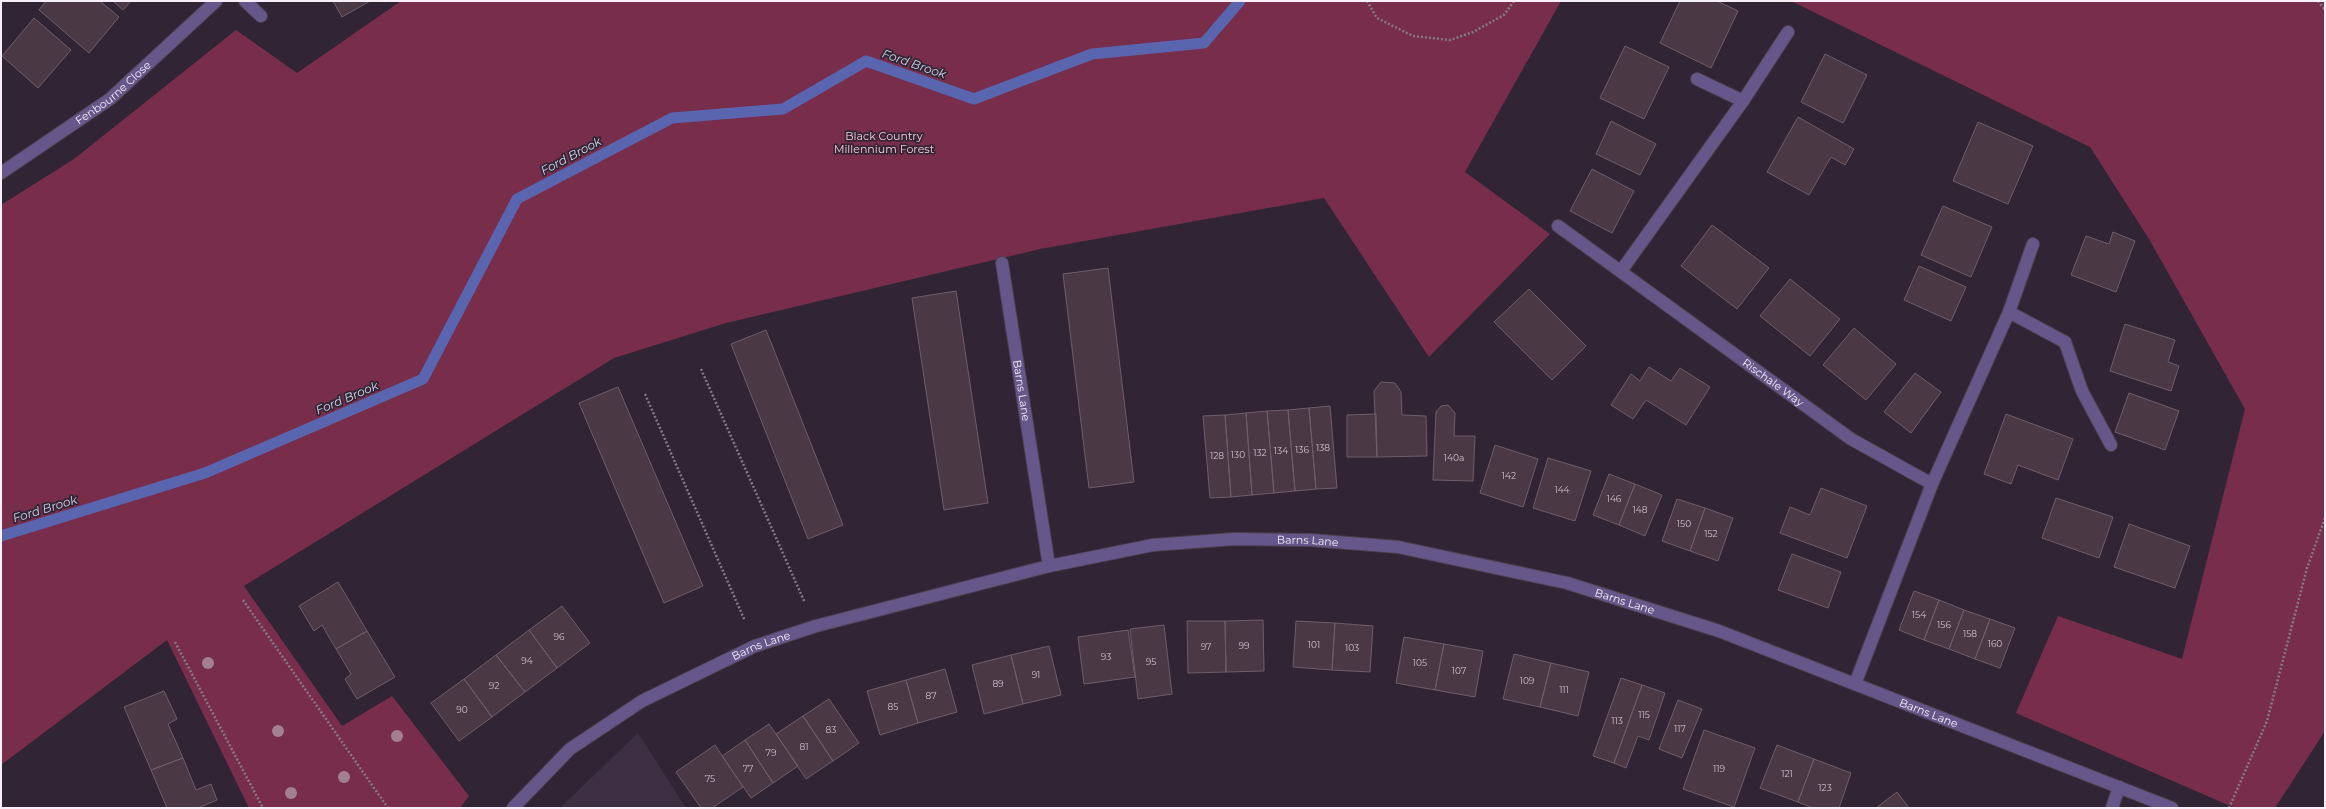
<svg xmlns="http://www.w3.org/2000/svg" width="2326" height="809" viewBox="0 0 2326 809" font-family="Montserrat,sans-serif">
<rect width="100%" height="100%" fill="#312535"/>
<path fill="#3e2f43" d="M638,733L686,808H560Z"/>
<path fill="#782e4b" d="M401,1H1561L1465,172L1550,234L1429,357L1324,198L1040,249L726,323L614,358L244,586L342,726L392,696L469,796L460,808H249L167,640L1,765V205L74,159L236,30L297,73Z
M1791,1H2325V731L2275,808H2235L2016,713L2058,616L2182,659L2245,409L2149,239L2090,147Z"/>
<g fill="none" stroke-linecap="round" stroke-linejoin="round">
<path stroke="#5a65b0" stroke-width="11" d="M1,536L205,473L423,379L517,199L672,118L783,109L866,61L974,99L1092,54L1204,43L1240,1"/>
</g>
<path fill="#4a3844" stroke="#705d6a" d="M46,1H100L119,17L89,53L39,10Z
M113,1H131L123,10Z
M333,1H370L342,17Z
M1680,1H1717L1738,11L1711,68L1660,43Z
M34,18L71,50L38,88L2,56Z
M1625,46L1669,67L1644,119L1600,98Z
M1825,54L1867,75L1843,123L1801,102Z
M1798,117L1854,149L1845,165L1831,157L1809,195L1767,172Z
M1611,121L1656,144L1640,175L1596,154Z
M1978,122L2033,146L2008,204L1953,181Z
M1592,169L1634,191L1612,233L1570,211Z
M1943,206L1992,227L1971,277L1921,255Z
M1712,225L1769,268L1737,309L1681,266Z
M2113,232L2135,241L2116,292L2071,275L2086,236L2109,244Z
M1919,266L1966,287L1951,321L1904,300Z
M1108,268L1134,482L1089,488L1063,274Z
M1790,279L1840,319L1810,356L1760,316Z
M1529,289L1586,346L1552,380L1494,322Z
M956,291L988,503L944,510L912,298Z
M2125,324L2175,340L2168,362L2179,366L2171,391L2110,371Z
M1854,328L1896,364L1866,400L1823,365Z
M766,330L843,525L808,539L731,344Z
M1649,367L1671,381L1680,368L1710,387L1686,425L1646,400L1633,419L1611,405L1631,374L1640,381Z
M1915,373L1941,392L1911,433L1884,412Z
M1381,382L1395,383L1401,392L1402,415L1426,416L1427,456L1377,457L1374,391Z
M618,387L703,586L664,603L579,403Z
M2129,393L2179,411L2165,450L2115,432Z
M1448,405L1455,413L1454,436H1475L1473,481L1433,480L1436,412L1441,406Z
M1330,406L1337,488L1316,489L1309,408Z
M1309,408L1316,489L1295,491L1288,410Z
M1288,410L1295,491L1274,493L1267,411Z
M1267,411L1274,493L1252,495L1246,413Z
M1246,413L1252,495L1231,497L1225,415Z
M1376,414L1377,457H1347V415Z
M2006,414L2073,439L2058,480L2018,465L2011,484L1984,474Z
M1225,415L1231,497L1210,498L1203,416Z
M1495,445L1538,459L1523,507L1480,493Z
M1548,458L1591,471L1575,521L1533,508Z
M1609,474L1635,484L1619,525L1593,515Z
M1635,484L1662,495L1645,536L1619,525Z
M1821,488L1867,506L1847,558L1780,533L1790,507L1810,515Z
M2056,498L2113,517L2099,558L2042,538Z
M1677,499L1705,508L1690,551L1662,541Z
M1705,508L1733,518L1718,561L1690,551Z
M2129,524L2190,546L2175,588L2114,567Z
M1792,554L1841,572L1828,608L1778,590Z
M338,582L367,631L336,649L322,625L314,631L299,606Z
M1914,591L1939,600L1924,640L1899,630Z
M1939,600L1964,610L1949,649L1924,640Z
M562,606L590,643L557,668L529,630Z
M1964,610L1990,619L1975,659L1949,649Z
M1990,619L2015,628L2000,668L1975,659Z
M1263,620L1264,671L1226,672L1225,621Z
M1187,621H1225L1226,672L1188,673Z
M1296,621L1335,623L1332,670L1293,667Z
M1335,623L1373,626L1370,672L1332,670Z
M1164,625L1172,694L1138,699L1130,629Z
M529,630L557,668L525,692L496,655Z
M1128,630L1135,677L1084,684L1078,637Z
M367,631L395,677L357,699L345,679L351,674L336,649Z
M1404,637L1444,644L1435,690L1396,683Z
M1444,644L1483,651L1475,697L1435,690Z
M1049,646L1061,695L1023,704L1011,655Z
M1514,654L1551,663L1540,707L1503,699Z
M496,655L525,692L492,717L464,679Z
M1011,655L1023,704L984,714L972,665Z
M1551,663L1589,672L1578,716L1540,707Z
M945,669L957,712L918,723L906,680Z
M1621,678L1642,685L1614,763L1593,756Z
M464,679L492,717L459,741L431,703Z
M906,680L918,723L880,735L867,691Z
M1642,685L1665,693L1649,740L1638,736L1626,768L1614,763Z
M164,691L177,719L168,724L183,758L151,770L124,707Z
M829,699L859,743L833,761L803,716Z
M1678,700L1702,709L1682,758L1659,749Z
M803,716L833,761L806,779L776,734Z
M769,724L798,766L773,783L745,740Z
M1704,730L1755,748L1734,807L1683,789Z
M745,740L773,783L751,798L722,756Z
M715,745L743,787L712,808H701L676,772Z
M1777,745L1814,759L1798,802L1760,788Z
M183,758L196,790L211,784L217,800L198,808H167L151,770Z
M1814,759L1851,773L1839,808H1813L1798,802Z
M1897,792L1909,808H1876Z"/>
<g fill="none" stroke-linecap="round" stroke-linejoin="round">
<defs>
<g id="lane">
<path id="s1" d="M1002,263L1049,566"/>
<path d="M2065,342L2082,391L2111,445"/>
</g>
<g id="street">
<path d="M245,1L261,16"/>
<path d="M1697,79L1743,101"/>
<path id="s2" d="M1,173L110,99L216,1"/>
<path id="s3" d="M1558,226L1851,439L1932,484"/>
<path d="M1621,271L1743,101L1788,32"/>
<path d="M2009,312L2065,342"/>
<path d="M1855,684L1932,484L2009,312L2033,244"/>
<path id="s4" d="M513,808L570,749L642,701L755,646L816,626L1049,566L1153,545L1234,539L1311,540L1398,547L1567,583L1719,631L2172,808"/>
<path d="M2112,808L2119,787"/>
</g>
</defs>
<use href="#lane" stroke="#4d4151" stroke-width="14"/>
<use href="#street" stroke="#4d4151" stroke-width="14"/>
<path stroke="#847987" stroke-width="2.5" stroke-dasharray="2 2" stroke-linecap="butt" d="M1367,1L1377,18L1413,36L1450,40L1473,32L1504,15L1514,1
M2318,1L2325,10
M701,369L805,603
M645,394L745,621
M243,600L388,808
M175,642L263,808
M2229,808L2267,721L2307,568L2325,518"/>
<use href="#lane" stroke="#655789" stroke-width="12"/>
<use href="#street" stroke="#655789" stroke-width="12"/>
</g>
<g fill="#a18090">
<circle cx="208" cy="663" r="6"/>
<circle cx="278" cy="731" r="6"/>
<circle cx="397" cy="736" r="6"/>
<circle cx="344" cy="777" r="6"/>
<circle cx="291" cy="793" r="6"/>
</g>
<g text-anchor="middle" stroke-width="3.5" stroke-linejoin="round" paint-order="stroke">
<g font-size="9" fill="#ccc1cc">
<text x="1323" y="451">138</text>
<text x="1302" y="453">136</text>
<text x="1281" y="454">134</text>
<text x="1260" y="456">132</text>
<text x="1238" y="458">130</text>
<text x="1217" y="459">128</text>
<text x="1454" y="461">140a</text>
<text x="1509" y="479">142</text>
<text x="1562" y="493">144</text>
<text x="1614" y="502">146</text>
<text x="1640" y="513">148</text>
<text x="1684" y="527">150</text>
<text x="1711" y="537">152</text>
<text x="1919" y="618">154</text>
<text x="1944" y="628">156</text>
<text x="1970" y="637">158</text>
<text x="559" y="640">96</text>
<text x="1995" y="647">160</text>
<text x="1314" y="648">101</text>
<text x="1244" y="649">99</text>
<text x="1206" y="650">97</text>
<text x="1352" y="651">103</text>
<text x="1106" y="660">93</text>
<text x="527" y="664">94</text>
<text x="1151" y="665">95</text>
<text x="1420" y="666">105</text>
<text x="1459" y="674">107</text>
<text x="1036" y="678">91</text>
<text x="1527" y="684">109</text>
<text x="998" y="687">89</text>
<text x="494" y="689">92</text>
<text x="1564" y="693">111</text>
<text x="931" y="699">87</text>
<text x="893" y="710">85</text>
<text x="462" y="713">90</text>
<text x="1644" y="718">115</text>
<text x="1617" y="724">113</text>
<text x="1680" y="732">117</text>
<text x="831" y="733">83</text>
<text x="804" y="750">81</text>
<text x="771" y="756">79</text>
<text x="748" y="772">77</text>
<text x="1719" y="772">119</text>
<text x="1787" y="777">121</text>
<text x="710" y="782">75</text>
<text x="1825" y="791">123</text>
</g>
<g font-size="11" fill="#f7effa" stroke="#312535">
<text dy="4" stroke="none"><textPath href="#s2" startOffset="138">Fenbourne Close</textPath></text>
<text dy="4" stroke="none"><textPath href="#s3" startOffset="266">Rischale Way</textPath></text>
<text dy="4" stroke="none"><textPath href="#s1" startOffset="129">Barns Lane</textPath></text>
<text dy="4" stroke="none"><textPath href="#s4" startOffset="860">Barns Lane</textPath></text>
<text dy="4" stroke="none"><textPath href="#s4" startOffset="1184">Barns Lane</textPath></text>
<text dy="4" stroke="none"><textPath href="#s4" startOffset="300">Barns Lane</textPath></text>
<text dy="4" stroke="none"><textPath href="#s4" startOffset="1508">Barns Lane</textPath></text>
</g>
<g font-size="11" fill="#fdcbda" stroke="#312535">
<text x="884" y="140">Black Country<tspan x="884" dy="13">Millennium Forest</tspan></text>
</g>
<g font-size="12" font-style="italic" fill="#d4d8ee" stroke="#312535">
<text transform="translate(914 64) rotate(19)" y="4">Ford Brook</text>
<text transform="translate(571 156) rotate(-28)" y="4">Ford Brook</text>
<text transform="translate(347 398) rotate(-23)" y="4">Ford Brook</text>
<text transform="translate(45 509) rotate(-17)" y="4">Ford Brook</text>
</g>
</g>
<rect width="2326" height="809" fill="none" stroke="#f7effa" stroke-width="4"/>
</svg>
